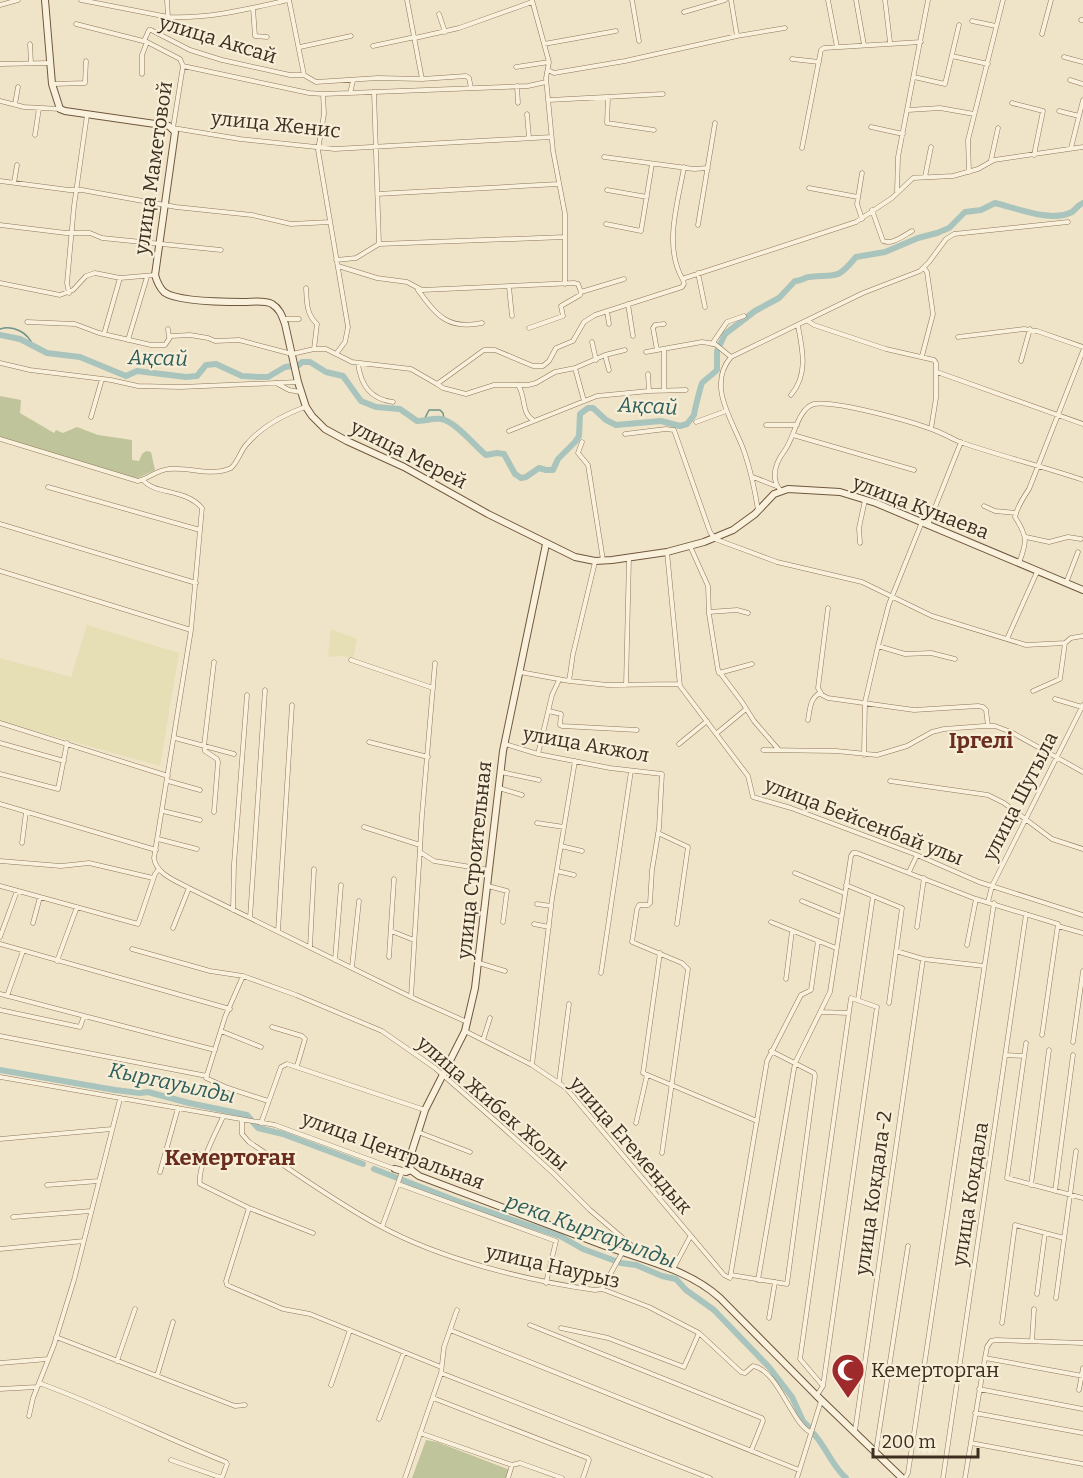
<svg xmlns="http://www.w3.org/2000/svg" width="1083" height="1478" viewBox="0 0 1083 1478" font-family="Bitter,serif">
<rect width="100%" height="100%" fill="#f0e4c8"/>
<path fill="#e6deb5" d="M87,625L179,653L160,766L0,721V658L71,677Z
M331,629L357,639L353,659L343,656L328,657Z"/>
<path fill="#bfc49a" d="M0,396L21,400L20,413L54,433L56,430L63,433L77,427L98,435L132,440V460L139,461L142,454L146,451L151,452L155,470L138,478L131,477L0,437Z
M426,1440L437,1442L510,1470L507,1478H412Z"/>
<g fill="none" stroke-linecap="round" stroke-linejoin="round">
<path stroke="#6f938a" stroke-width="1.5" d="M0,329C13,325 28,332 33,346
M424,420L429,410H440L443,413L444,419"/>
<path stroke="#a9c4bc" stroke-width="6" d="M0,335L20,339L47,353L80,357L126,376L137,371L186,377L197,376L206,365L216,364L242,376L260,377H268L285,367L299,365L302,362H310L326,372L343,376L361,401L376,407L400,409L417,421C425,421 432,418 441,419C455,421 475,446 486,455L497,453L504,454L515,474L521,478L526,477L539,468L546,470H553L558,459L575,442L579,436L580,414L588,408H593L606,420L616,425L661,421L680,426L687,424L694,415C694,412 701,385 702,383C707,378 712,375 717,370V351L725,334L755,311L779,298L795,281C802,281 803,278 809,277C838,273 835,282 856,257L885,252L918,238L937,233L949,228L965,212L981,210L995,203C1016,208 1051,223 1072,212C1076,209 1078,205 1083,203
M0,1070L115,1090L140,1093L148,1092L189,1103L247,1115L258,1128L283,1134L363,1164
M374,1169L457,1201L560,1236L583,1249L621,1263L636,1265L662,1276L676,1279L686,1290L714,1310L769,1367L792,1397L803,1421L809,1427
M814,1434C826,1447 832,1466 846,1478"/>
<defs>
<path id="street" d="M81,0L168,17C209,19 248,9 288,0
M167,0L168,17
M289,0L304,75
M407,0L422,79
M532,0L549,62L546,78L553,151L565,214V284
M632,0L639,41
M731,0L737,36
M828,0L837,47
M856,0L864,45
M885,0L890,42
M0,5L18,0
M253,8L255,36L267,37
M684,12L725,0
M439,14L445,32
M1081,20H1083
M972,21L996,26
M76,24L147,42L180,59L183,66L309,93L323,94L528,86L546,82
M1042,34L1051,0
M415,38L459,28L532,2
M144,41L149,30H151L190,50L222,60L290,75H304L316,82L378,78L422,79L466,76L469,78L471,88
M30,44L31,63
M544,44L616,31
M373,46L415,37
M300,47L351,36
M952,56L988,64
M1064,57L1083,62
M792,59L819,62
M0,64L50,63
M183,66L173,128L240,139L335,149L551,137
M516,67L549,62
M548,70L554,73L625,61L737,36L785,28
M142,74V55L147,42
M914,77L945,84L959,25
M1070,80L1083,84
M53,84L85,83L86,61
M517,86L518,103
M374,92L379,244
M350,93L353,81
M323,94L324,114L318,150L348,327L345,342L336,354
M608,97L607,123L654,130
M549,100L663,94
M0,101L24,107L60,109
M1012,103L1043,111L1034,155
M15,104L18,87
M908,110L940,108L974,114
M1059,111L1079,116
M527,114L529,138
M871,127L903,134
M35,135L39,108
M802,148L821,50L824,48L921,42
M1071,148L1083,100
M604,157L694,169L708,168
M991,160L998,128
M969,172L968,140L1003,0
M925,177L931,147
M0,181L69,190H82L176,207L252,215L291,224L330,222
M14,183L17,165
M809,188L858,197
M607,190L647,197
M897,191L898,157L928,0
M377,194L558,184
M872,210L883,241C892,245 903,236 912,231
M862,219L857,204L862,173
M606,224L641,231L652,164
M0,225L66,233H90L102,238L221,250
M698,225L715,123
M336,260L356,258L379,244L565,237
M338,266L377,278L407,282L422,290L574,283L578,284L581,292L580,295L561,306L563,316L529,328
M698,273L705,307
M683,280L685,278L856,222L892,198L913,178L953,176L978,169L994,160L1083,147
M683,280C663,246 678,203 684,167
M0,283L60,295L73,290L86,276L95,273L120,278L155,275
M509,287L512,316
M306,288C307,302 306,314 317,324L314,349
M418,290C437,316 448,330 482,323
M581,292L624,279
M69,293L67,283L74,206L87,115
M628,304L633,336
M607,311L609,324
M284,319H299
M808,321L814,325L886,349L934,360L936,363V398L931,429
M27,322L75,324L99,333L151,345H165L171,336L190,335L208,338L215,341L239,340L292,354L314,349H326L352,362L411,369L437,384L484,350H495L533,366H543L549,361L556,348L573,341L584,322L595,315L682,287L684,284L683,280
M168,329L169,337
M104,334L120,278
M958,337L1024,329L1037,331L1083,347
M128,340L147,277
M592,342L596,360
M712,344L727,322L744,316
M664,349V390
M657,350L653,328L655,325L664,324
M646,352L702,342L715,344L731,357
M605,355L609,370
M922,356L933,314L927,272L924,268
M1021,361L1030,329
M0,363L30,370L111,380L138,386L181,387L298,382
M358,364C361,385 370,399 393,402
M575,368L584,401
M937,372L1083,424
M648,374L649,391
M276,383L289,390L300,392
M437,384L443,388L466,394L494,385H528L536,383L555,372L575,368L605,355L625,350
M518,385C526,396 521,413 533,420
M791,395C808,375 803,351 798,326
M91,417L102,379
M696,422L726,411
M766,425H797
M509,431L597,396L649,391L686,390
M625,434L666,429L674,430L710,532L715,539L777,562L862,582L932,616L1026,645L1065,643
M793,435L914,470
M0,439L138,481C149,478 157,470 169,469C190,467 211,477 231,468C238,462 240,452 246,445C262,426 283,415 305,407
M582,442L578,453L588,465L603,560
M753,477L776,486
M143,480C155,495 185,488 202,508L191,630L154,858C156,874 176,881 189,888L411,997L467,1022
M48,487L200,530
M781,491C769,477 776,462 785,450C794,438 798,408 814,404C834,400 910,421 931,429C941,432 950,438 960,442C1000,456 1042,466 1083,480
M984,506L995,511L1016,513
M758,510C755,491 751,472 745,454C736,425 705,387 731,357L863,293L920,271L929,262L946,239L954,234L1068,222
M0,524L196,583
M928,525L961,442
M1026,537L1049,542L1068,537L1081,539
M860,543L859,528L865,500
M690,546L708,586L709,614L718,670L742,702L754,721L779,750
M667,552L680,686L748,776L753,797L791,808L917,855L979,882L1083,915
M1019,563C1027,542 1028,537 1015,517C1017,507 1023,498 1029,489L1083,351
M0,571L191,630
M1066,583L1078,552
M828,608L818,688L822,695L828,698L914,710L978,706L983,707L986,710L988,726
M709,612L737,610L748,613
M1007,639L1037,572
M878,646L905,654L931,653L955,659
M351,660L433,688
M214,662L204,746L205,751L217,759L218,762L214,812
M520,672L569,681L608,685L679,684
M719,673L752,664
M569,681L573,654L595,562
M626,685L629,558
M1033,691L1060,679L1065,643L1071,638L1083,636
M1055,699L1082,707
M549,711L561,714L560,725L562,726L637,730
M808,720C810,709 810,698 820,693
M0,723L168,776
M717,733L746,709
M175,738L234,754
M369,742L428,757
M0,743L64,761
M505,744L538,754L610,768L662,774L659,828L652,870L650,903L648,905H639L637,909L632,942L682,963L688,969L662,1153
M679,744L707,721
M763,750L836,751L877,755L907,746L932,732L944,729L984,726H995L1011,732L1083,772
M538,754L552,695L559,680
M864,755L865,702L878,646L889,604L922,522
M501,772L539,780
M0,774L58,789L67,743
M168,781L200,790
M890,781L988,795L1004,803L1052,839L1083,849
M499,788L522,795
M0,804L156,850
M163,811L200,820
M537,823L564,827
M364,827L420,845
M658,833L688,847L677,924
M158,839L197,849
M22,843L26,812
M561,846L582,851
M420,852L434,861L489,870
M0,861L61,866L89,863L153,878
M557,871L574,875
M909,872L917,855
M795,873L844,893
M846,885L902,908L889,1003
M0,886L138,924L155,874L159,869
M488,886L507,891L503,922
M802,901L841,917
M988,902L992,886L1083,705
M537,904L551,906
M233,910L234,864L247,695
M250,918L265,690
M771,922L836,948
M33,923L40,897
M534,924L549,927
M1058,926L1083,933
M917,927L924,878
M173,928L189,888
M278,931L292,705
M391,931L414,940
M0,937L17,891
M0,944L230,1009
M967,945L976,899
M310,947L314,869
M132,949L210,971L243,976L296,995L382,1031L435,1068L500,1125L553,1173L590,1210L631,1245L640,1258
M896,951L923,959L984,966
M660,953L643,1073L757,1121
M389,957L394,879
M335,960L341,885
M57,961L77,907
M479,963L505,971
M352,967L359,901
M601,973L631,771
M243,976L225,1017L206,1078L228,1088L268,1101
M786,979L792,931
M0,994L215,1050
M7,996L23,951
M411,997L422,815L435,663
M858,1000L873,896
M0,1010L80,1027L84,1016
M820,1012L849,1013
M272,1027L302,1036L305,1039L297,1066
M221,1031L261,1047
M465,1031L532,1065L566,1088L724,1275L730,1278L767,1061L801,995L811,990L818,941
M0,1036L207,1076
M483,1040L490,1018
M1073,1042L1083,971
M1026,1043L1007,1178L1083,1198
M1007,1055L1024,1056
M532,1065L552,899L575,761
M0,1077L275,1125L395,1169
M559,1082L569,1004
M223,1117C216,1132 197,1168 200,1184L249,1208L313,1233
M242,1120V1134L249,1142C293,1171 335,1202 380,1226C440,1259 528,1281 595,1290L602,1289L649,1307L699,1333L741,1372L745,1373L753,1366C778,1370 791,1422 810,1432
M261,1123L281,1067L287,1064L425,1110
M636,1123L647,1075
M418,1132L470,1152
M0,1139L112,1129
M194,1153L206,1156
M160,1172L178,1108
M398,1184L556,1241L546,1283
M47,1185L99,1181
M1031,1185L1049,1050
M1055,1191L1073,1055
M249,1208L226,1281L227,1285L283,1309L310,1314L441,1367
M13,1217L91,1211
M382,1227L402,1172
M0,1249L84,1241
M673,1269L690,1237
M731,1275L787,1284L815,1076L814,1073L771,1051
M758,1280L795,1063L830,992L851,856L853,853H857L976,899L1058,924L1042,1035
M602,1289L622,1253
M1037,1294L1045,1233
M1056,1298L1076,1151
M769,1318L775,1282
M1002,1323L1015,1225L1064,1238
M530,1325L762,1418L763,1421L751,1451
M561,1328L608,1338L684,1367L699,1333
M450,1330L799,1470
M56,1337L235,1406L245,1405
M1032,1341L1034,1309
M985,1358L987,1347L991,1341L996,1340L1083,1343
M117,1361L135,1309
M0,1363L48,1359
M441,1373L710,1478
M157,1376L173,1322
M39,1383C103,1406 163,1437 226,1462L227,1464L222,1478
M331,1385L350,1330
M0,1389L37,1387
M979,1389L1083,1409
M1079,1390L1083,1368
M817,1395L823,1386L877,1007L851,998L800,1359L823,1386
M433,1398L588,1458L589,1460L583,1478
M975,1413L1083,1433
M29,1416L33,1398L54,1345L74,1280L120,1099
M379,1419L404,1352
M855,1431L923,959
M420,1433L512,1465L520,1463L562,1478
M971,1443L1083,1464
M876,1451L908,1246
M171,1460L222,1478
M405,1478L441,1373L444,1347L457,1310
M508,1478L512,1465
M797,1478L821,1401
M905,1478L908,1473L994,903
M943,1478L1026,914
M965,1478L985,1358L1083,1376"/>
<path id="secondary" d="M45,0L52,84L60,109L65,111L169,126L175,132L155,275C157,282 159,287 164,292C177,302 227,302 244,302C253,302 264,300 272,304C280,309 282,316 285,324L298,382L306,407L312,416L325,429L347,441L404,467L488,514L575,557L595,561L612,560L667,552L704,542L733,530L755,514L774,494L788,489L840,492L876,503L1083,590
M395,1169L406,1172L411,1170L419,1176C482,1200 545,1223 608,1247C647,1261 689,1270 720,1298L816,1395L902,1478
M411,1170L410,1166L411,1154L425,1110L465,1031L475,988L503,751L546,544"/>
</defs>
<use href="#street" stroke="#8d765c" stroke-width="5"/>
<use href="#secondary" stroke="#6f573f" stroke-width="8"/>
<use href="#street" stroke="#faf1dc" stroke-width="4"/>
<use href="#secondary" stroke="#faf1dc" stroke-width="6"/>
</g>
<defs>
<symbol id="mosque-pin" viewBox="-11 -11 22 30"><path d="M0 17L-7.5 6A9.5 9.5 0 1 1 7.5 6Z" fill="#9e2a2b" stroke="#f7eed8"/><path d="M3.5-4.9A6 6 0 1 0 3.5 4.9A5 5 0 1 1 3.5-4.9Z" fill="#fff"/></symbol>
</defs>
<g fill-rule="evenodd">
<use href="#mosque-pin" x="829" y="1351" width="38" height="52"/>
</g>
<g text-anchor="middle" stroke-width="4.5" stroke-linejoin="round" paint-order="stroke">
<g font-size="20" fill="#3d2e20" stroke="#f7eed8">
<text transform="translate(218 39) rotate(17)" y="7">улица Аксай</text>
<text transform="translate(276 124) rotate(6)" y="7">улица Женис</text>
<text transform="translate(153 168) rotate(-82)" y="7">улица Маметовой</text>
<text transform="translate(409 454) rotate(27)" y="7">улица Мерей</text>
<text transform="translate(921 507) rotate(21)" y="7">улица Кунаева</text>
<text transform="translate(586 744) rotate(10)" y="7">улица Акжол</text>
<text transform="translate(1020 796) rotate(-63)" y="7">улица Шугыла</text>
<text transform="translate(864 821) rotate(21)" y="7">улица Бейсенбай улы</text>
<text transform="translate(474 860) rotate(-84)" y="7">улица Строительная</text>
<text transform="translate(493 1103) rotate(41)" y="7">улица Жибек Жолы</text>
<text transform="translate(631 1145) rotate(49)" y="7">улица Егемендык</text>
<text transform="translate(393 1150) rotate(20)" y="7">улица Центральная</text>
<text transform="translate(873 1193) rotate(-82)" y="7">улица Кокдала-2</text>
<text transform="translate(970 1194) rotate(-81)" y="7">улица Кокдала</text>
<text transform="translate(553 1266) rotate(13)" y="7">улица Наурыз</text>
</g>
<g font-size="20" fill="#3d2e20" stroke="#f7eed8" text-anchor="start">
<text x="871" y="1377">Кемерторган</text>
</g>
<g font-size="21" font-style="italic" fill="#2f5d5a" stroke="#f7eed8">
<text transform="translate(158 358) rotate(2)" y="7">Ақсай</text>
<text transform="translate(648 406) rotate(3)" y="7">Ақсай</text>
<text transform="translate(172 1083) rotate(12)" y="7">Кыргауылды</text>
<text transform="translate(591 1231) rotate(20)" y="7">река Кыргауылды</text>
</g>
<g font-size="22" font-weight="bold" fill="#6b2e1e" stroke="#f7eed8">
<text x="981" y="748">Іргелі</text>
<text x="230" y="1165">Кемертоған</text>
</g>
</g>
<path d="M873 1448v9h105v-9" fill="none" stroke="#3d2e20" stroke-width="3"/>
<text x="882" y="1448" font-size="18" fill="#3d2e20" stroke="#f7eed8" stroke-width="4.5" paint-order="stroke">200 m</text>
</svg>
